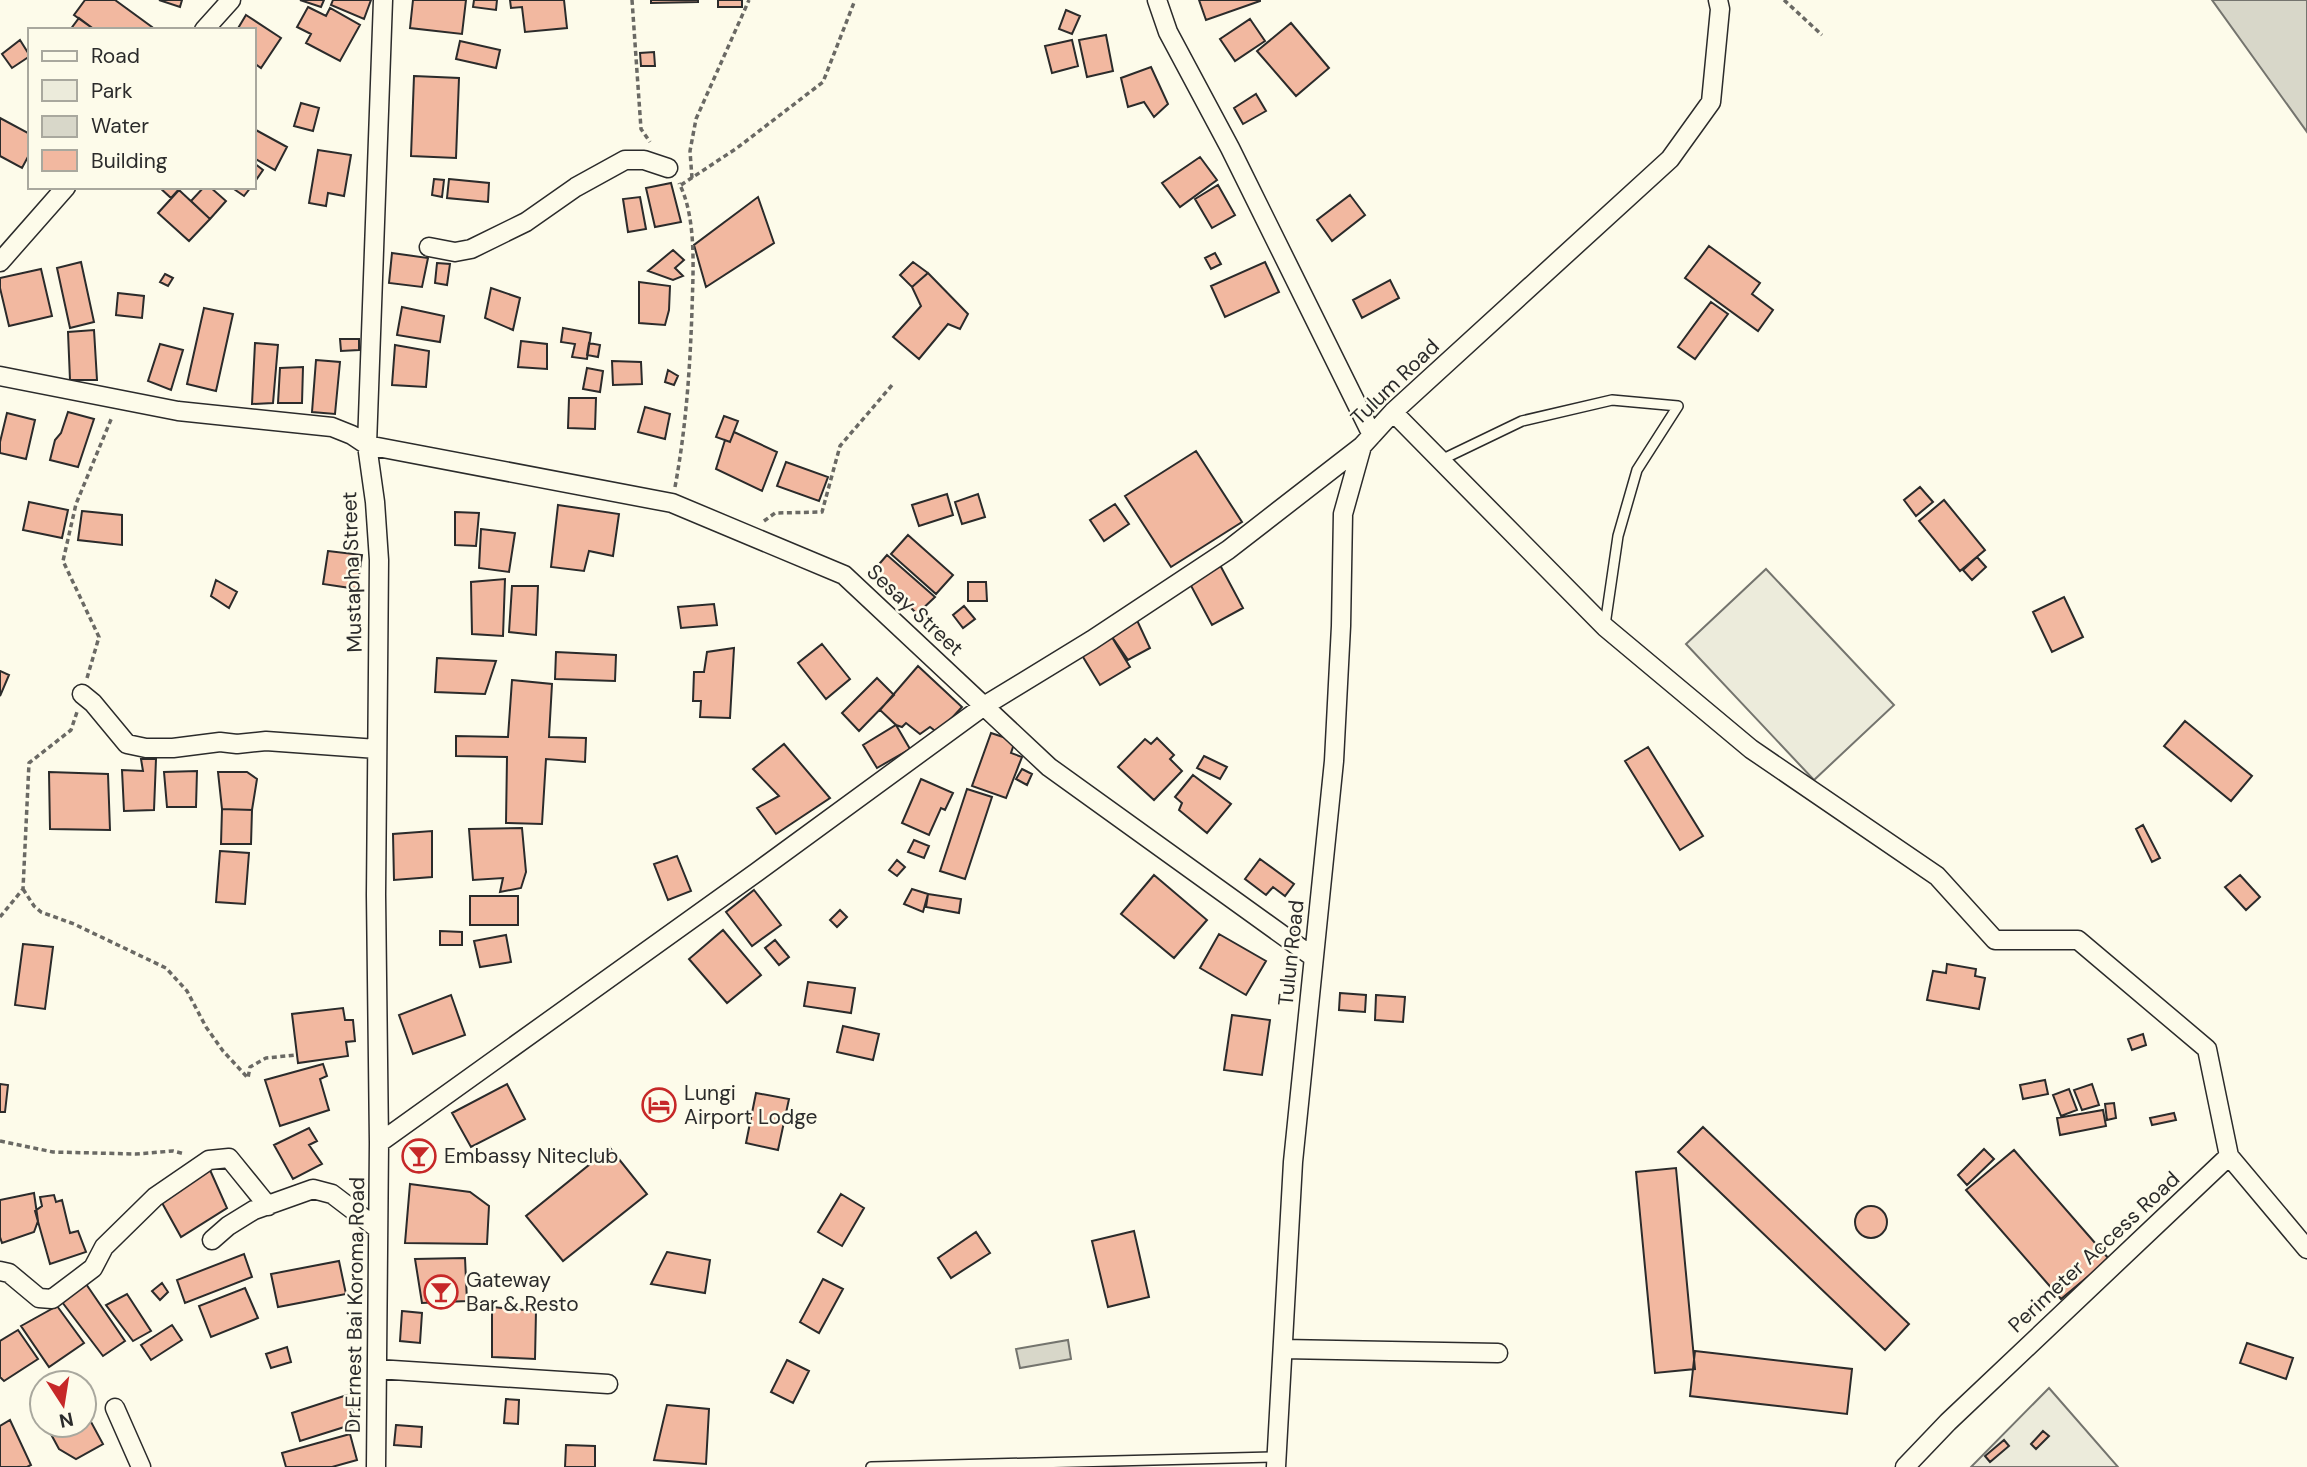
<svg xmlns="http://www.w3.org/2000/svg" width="2307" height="1467" viewBox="0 0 2307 1467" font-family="'DM Sans',sans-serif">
<rect width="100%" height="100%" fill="#fdfbea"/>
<path fill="#ecebdb" stroke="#74746e" stroke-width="2" d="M1766,569L1894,705L1814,780L1686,644Z
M2049,1388L2118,1467H1971Z"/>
<path fill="#d8d7c9" stroke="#74746e" stroke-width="2" d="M2212,0H2307V132Z
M1068,1340L1071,1359L1020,1368L1016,1349Z"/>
<path fill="#f2b8a0" stroke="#2b2b2b" stroke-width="2" d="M85,0H115L152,27L150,30H95L74,15Z
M159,0H182L180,7Z
M300,0H324L321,7Z
M333,0H371L364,19L331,5Z
M413,0H466L462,34L410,28Z
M474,0H497L496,10L473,7Z
M510,0H564L567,28L525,32L522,7L511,8Z
M651,0H698V2L651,3Z
M718,0H742V7H718Z
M1199,0H1260V1L1206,20Z
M308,7L326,16L330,8L360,25L340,61L306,43L311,34L297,27Z
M1066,10L1080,16L1072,34L1059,29Z
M246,15L281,38L261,68L254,63V30H237Z
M79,18L95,30H70Z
M1250,19L1265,41L1235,61L1220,39Z
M1291,23L1329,68L1296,96L1257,51Z
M1106,35L1113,71L1087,77L1079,40Z
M20,40L30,56L12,68L2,54Z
M1072,40L1078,66L1052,73L1045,46Z
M460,41L500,50L496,68L456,59Z
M654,52L655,66H641L640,53Z
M1151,67L1168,104L1154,117L1144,102L1128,107L1121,78Z
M414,76L459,78L456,158L411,156Z
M1256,94L1266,111L1243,124L1234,108Z
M301,103L319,108L313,131L294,126Z
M0,118L30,134V153L22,168L0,156Z
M254,129L287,147L275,170L254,158Z
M318,150L351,155L344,196L328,193L326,206L309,203Z
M1200,157L1217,180L1180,207L1162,183Z
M254,163L263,170L254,183Z
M434,179L444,180L442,197L432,195Z
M449,179L489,183L488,202L447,198Z
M671,183L681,222L655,227L646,188Z
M1218,185L1235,215L1212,228L1195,199Z
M159,187H181L171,198Z
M204,187H210L226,201L210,219L191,201Z
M231,187H251L244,196Z
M179,190L210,219L189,241L158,213Z
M1350,195L1365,215L1332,241L1317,220Z
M640,197L646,229L628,232L623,199Z
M758,197L774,243L706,287L694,245Z
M1709,246L1760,283L1752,294L1773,310L1758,331L1685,278Z
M673,250L684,260L675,268L683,276L673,280L648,271Z
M392,253L428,258L422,287L389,283Z
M1215,253L1221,264L1211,269L1205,258Z
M81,262L94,322L70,328L57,268Z
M913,262L928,273L912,287L900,275Z
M1265,262L1279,292L1225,317L1211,286Z
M437,263L450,264L447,285L435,283Z
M41,269L52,316L9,326L0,288V278Z
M928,273L968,314L960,329L948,324L919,359L893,337L921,306L912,287Z
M165,274L173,278L168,286L160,282Z
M1390,280L1399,298L1362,318L1353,300Z
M639,282L670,286L669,310L665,325L639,323Z
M491,288L520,298L513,330L485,318Z
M118,293L144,296L142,318L116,315Z
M1711,302L1728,314L1695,359L1678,347Z
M402,307L444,316L440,342L397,335Z
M204,308L233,314L216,391L187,384Z
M563,328L591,333L587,359L572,357L575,344L561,342Z
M94,330L97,380H70L68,332Z
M340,339H359V350L341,351Z
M521,341L547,344V369L518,367Z
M255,343L278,345L273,403L252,404Z
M589,343L600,345L598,357L587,355Z
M160,344L183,350L171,390L148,381Z
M395,345L429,351L426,387L392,385Z
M316,360L340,362L335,414L312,412Z
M612,361L641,362L642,384L613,385Z
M303,367L302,403H278L280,368Z
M587,368L603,371L600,392L583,389Z
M668,370L678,376L674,385L665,382Z
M569,398H596L595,429L568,428Z
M645,407L670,414L665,439L638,432Z
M68,412L94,419L78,467L50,460L55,440L61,433Z
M7,413L35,420L26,459L0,453V442Z
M724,416L738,421L730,442L716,437Z
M734,432L777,452L762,491L716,469L725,440L730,442Z
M1196,451L1242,522L1171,567L1125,496Z
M786,462L828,477L819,501L777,486Z
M1920,487L1933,502L1916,516L1904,500Z
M947,494L953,515L919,526L912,505Z
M978,494L985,517L962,524L955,502Z
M1944,500L1985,550L1960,571L1919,521Z
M29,502L68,510L62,538L23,530Z
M1115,504L1129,524L1104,541L1090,520Z
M558,505L619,514L613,556L589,551L584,571L551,567Z
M82,511L122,515V545L78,540Z
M455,512L479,513L476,546L455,545Z
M481,529L515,533L509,572L479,568Z
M908,535L953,575L936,594L891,554Z
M328,551L362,555L357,589L323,584Z
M887,555L935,597L917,614L874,570Z
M1977,557L1986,567L1972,580L1963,570Z
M1220,565L1243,608L1212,625L1189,582Z
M505,579L503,636L472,634L471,582Z
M216,580L237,592L229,608L211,596Z
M968,582H986L987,601H968Z
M512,586H538L536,635L509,632Z
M2064,597L2083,637L2052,652L2033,612Z
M714,604L717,625L681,628L678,607Z
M964,606L975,619L963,628L953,615Z
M1135,616L1150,648L1128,660L1110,634Z
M1110,634L1130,667L1100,685L1080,652Z
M822,644L850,679L826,699L798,663Z
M734,648L730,718L700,717L701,701H693L694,672H704L707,652Z
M556,652L616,655L615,681L555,679Z
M437,658L496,661L485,694L435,692Z
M918,666L962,707L938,733L930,727L920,734L906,723L902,727L896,725L880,710Z
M0,671L9,675L0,696Z
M877,678L894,695L859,731L842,713Z
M512,680L552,684L549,737L586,738L585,762L546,759L542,824L506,823L507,757L456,756V736L508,737Z
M2185,721L2252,776L2231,801L2164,746Z
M896,725L910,749L877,768L863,745Z
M991,733L1015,741L1011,753L1022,757L1006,798L972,786Z
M1157,738L1174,755L1170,759L1182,771L1154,800L1118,767L1145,739L1151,744Z
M784,744L830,798L776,834L757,808L779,796L753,769Z
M1648,747L1703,836L1680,850L1625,761Z
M1204,756L1227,767L1220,779L1197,768Z
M141,759H156L154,810L124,811L122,770L143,771Z
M1022,769L1032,774L1027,785L1016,779Z
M197,771L196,807H167L164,772Z
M49,772L108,774L110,830L50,829Z
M218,772H247L257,779L252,810L222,809Z
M1193,775L1231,804L1207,833L1179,810L1182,803L1175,797Z
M921,779L953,793L945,810L941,808L929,835L902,823Z
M967,789L992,797L965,879L940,871Z
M222,809L252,810L251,844H221Z
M2143,825L2160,858L2152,862L2136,829Z
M522,828L526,872L521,888L500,892L503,878L473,880L469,829Z
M432,831V877L394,880L393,834Z
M914,840L929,846L924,858L908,852Z
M220,851L249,853L245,904L216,902Z
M677,856L691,891L668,900L654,864Z
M1260,859L1294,884L1285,896L1273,887L1266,895L1245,879Z
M897,860L905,867L897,876L889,870Z
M1154,875L1207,920L1174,958L1121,914Z
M2240,875L2260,897L2246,910L2225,887Z
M912,889L928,894L923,912L904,904Z
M754,890L781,925L752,946L726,912Z
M928,894L961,899L959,913L926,907Z
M470,896H518V925H470Z
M840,910L847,917L837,927L830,920Z
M723,930L761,975L727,1003L689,959Z
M440,931L462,932V945H440Z
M1219,934L1266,961L1246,995L1200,968Z
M506,935L511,962L480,967L474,941Z
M775,940L789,957L779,965L765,948Z
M23,944L53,947L45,1009L15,1005Z
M1947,964L1976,969L1975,976L1985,978L1979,1009L1927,1000L1933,971L1946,973Z
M808,982L855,988L851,1013L804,1006Z
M1340,993L1366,995L1365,1012L1339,1010Z
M451,995L465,1035L413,1054L399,1015Z
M1376,995L1405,997L1403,1022L1375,1020Z
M343,1008L345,1020H353L355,1041L346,1042L348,1056L298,1063L292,1014Z
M1232,1015L1270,1020L1262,1075L1224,1070Z
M843,1026L879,1034L873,1060L837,1052Z
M2143,1034L2146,1045L2132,1050L2128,1039Z
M323,1064L327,1076L320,1079L329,1110L280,1126L265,1080Z
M2045,1080L2048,1094L2023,1099L2020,1085Z
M0,1084L8,1085L5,1112H0Z
M507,1084L525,1119L471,1147L452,1113Z
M2092,1084L2099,1105L2082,1110L2074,1090Z
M2069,1089L2077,1110L2061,1116L2053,1095Z
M756,1093L789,1099L778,1150L746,1143Z
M2114,1103L2116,1118L2107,1120L2105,1104Z
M2103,1110L2106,1126L2060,1135L2057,1118Z
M2174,1113L2176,1120L2152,1125L2150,1118Z
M1703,1127L1909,1324L1885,1350L1678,1152Z
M309,1128L317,1141L309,1145L322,1164L293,1179L274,1145Z
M610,1148L647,1194L563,1261L526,1216Z
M1984,1149L1994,1159L1967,1185L1958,1175Z
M2014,1150L2109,1259L2061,1299L1966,1190Z
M1676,1168L1695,1369L1655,1373L1636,1172Z
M210,1170L227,1208L181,1237L161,1201Z
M410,1184L470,1192L489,1206L487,1244L405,1243Z
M34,1193L38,1221L34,1232L2,1243L0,1237V1200Z
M841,1194L864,1208L842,1246L818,1232Z
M54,1195L56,1202L62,1200L70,1233L78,1231L86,1252L50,1264L35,1211L42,1206L40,1197Z
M1855 1222a16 16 0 1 1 32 0a16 16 0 1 1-32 0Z
M1134,1231L1149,1297L1108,1307L1092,1241Z
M976,1232L990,1253L951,1278L938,1258Z
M667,1252L710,1260L705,1293L651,1284Z
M244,1254L252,1277L185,1303L177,1280Z
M465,1258L467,1301L422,1303L415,1259Z
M339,1261L346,1294L278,1307L271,1274Z
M823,1279L843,1289L819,1333L800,1322Z
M84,1281L125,1341L103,1356L59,1298Z
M162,1283L168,1292L160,1300L152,1291Z
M245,1288L258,1318L211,1337L199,1306Z
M127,1294L151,1331L133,1341L106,1305Z
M57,1306L84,1343L49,1367L21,1326Z
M492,1307L536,1311L535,1359L492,1357Z
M402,1311L422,1313L420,1343L400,1341Z
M172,1325L182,1340L151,1360L141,1345Z
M18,1330L38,1359L4,1381L0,1377V1341Z
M2247,1343L2293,1358L2286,1379L2240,1363Z
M287,1347L291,1362L271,1368L266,1354Z
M1695,1351L1852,1369L1847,1414L1690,1396Z
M787,1360L809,1371L793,1403L771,1392Z
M347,1395L357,1423L300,1441L292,1413Z
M506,1399L519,1400L518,1424L504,1423Z
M667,1405L709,1409L706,1464L654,1460Z
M84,1409L103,1444L76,1459L59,1449L46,1425H84Z
M10,1420L31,1465L27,1467H0V1426Z
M396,1425L422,1427L421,1447L394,1445Z
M2043,1431L2049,1436L2036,1449L2031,1444Z
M350,1434L357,1460L332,1467H286L282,1453Z
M2004,1440L2009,1446L1990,1462L1985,1456Z
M566,1445L595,1446V1467H565Z"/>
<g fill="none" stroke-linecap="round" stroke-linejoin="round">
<defs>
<path id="lane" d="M1441,460L1522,421L1612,400L1678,406L1637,470L1618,536L1605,625
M871,1467L1276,1457"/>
<path id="street" d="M1157,0L1168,32L1230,148L1372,435
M204,30L231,0
M429,247L455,252L471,249L526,222L576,187L625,160H644L668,168
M0,262L66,187
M0,376L178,411L332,427L352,435L367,445L672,503L844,575L1049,767L1313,957
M1393,412L1605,627L1751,749L1937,876L1995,940H2078L2207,1049L2229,1156
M82,694L93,703L127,744L146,748H173L220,742L237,744L266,741L377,749
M379,1143L757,872L984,706L1092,640L1228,550L1362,446L1393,412L1670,159L1711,102L1720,9L1718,0
M212,1240L228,1226L254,1210L313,1189L332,1194L378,1229
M0,1271L9,1273L39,1298L52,1299L93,1268L104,1247L155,1197L209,1160L229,1158L268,1206
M1283,1349L1498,1353
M377,1369L608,1384
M115,1408L141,1467
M376,1467L379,1143L376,895L379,560L375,502L367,445L383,0
M1276,1467L1293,1162L1334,761L1341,626L1343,514L1362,446
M1905,1467L1948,1422L2229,1156L2307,1249"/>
</defs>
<use href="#lane" stroke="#2b2b2b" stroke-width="12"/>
<use href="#street" stroke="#2b2b2b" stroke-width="21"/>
<path stroke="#6a6964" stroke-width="3.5" stroke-dasharray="5 3.5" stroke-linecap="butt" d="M632,0L641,129L650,142
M1784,0L1822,35
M692,178L690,151L696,119L749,0
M681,185L737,148L823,82L855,0
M675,487C686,428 690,369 692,310C693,271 697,218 679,183
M764,521L775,513L822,512L840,446L893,384
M87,678L99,637L63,561L76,504L112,417
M23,889L34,906L41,912L74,924L166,968L187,991L206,1027L223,1051L248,1078L250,1067L266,1058L296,1055
M0,917L23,889L29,763L71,730L77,712
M0,1141L53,1152L136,1154L173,1151L185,1154"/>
<use href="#lane" stroke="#fdfbea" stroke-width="9"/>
<use href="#street" stroke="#fdfbea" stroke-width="18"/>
</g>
<defs>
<symbol id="hotel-ring" viewBox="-11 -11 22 22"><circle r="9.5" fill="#fdfbea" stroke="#c62828" stroke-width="1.5"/><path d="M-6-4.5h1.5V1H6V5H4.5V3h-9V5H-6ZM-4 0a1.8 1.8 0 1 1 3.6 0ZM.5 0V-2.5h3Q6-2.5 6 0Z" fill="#c62828"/></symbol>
<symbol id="bar-ring" viewBox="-11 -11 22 22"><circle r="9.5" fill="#fdfbea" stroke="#c62828" stroke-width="1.5"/><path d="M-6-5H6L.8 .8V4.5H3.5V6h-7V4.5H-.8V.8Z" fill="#c62828"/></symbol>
</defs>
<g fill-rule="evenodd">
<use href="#hotel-ring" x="640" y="1086" width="38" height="38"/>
<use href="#bar-ring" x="400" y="1137" width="38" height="38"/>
<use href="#bar-ring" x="422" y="1273" width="38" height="38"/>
</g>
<g text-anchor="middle" stroke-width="5" stroke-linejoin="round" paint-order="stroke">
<g font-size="21" fill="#2b2b2b" stroke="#fdfbea">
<text transform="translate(1395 382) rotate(-44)" y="7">Tulum Road</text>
<text transform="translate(352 572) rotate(-92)" y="7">Mustapha Street</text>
<text transform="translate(915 610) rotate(43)" y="7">Sesay Street</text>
<text transform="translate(1291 953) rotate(-84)" y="7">Tulun Road</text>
<text transform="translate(2094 1252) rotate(-43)" y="7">Perimeter Access Road</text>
<text transform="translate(355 1305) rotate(-89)" y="7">Dr.Ernest Bai Koroma Road</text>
</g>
<g font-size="21" fill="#2b2b2b" stroke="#fdfbea" text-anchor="start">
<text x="684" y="1100">Lungi<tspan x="684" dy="24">Airport Lodge</tspan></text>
<text x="444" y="1163">Embassy Niteclub</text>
<text x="466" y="1287">Gateway<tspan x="466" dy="24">Bar &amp; Resto</tspan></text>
</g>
</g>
<rect x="28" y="28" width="228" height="161" fill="#fdfbea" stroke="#a9a89e" stroke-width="2"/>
<rect x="42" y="51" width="35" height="10" fill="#fdfbea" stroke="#a9a89e" stroke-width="2"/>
<text x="91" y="63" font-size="21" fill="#2b2b2b">Road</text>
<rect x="42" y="80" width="35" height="21" fill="#ecebdb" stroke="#a9a89e" stroke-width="2"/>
<text x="91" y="98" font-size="21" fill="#2b2b2b">Park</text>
<rect x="42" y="116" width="35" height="21" fill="#d8d7c9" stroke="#a9a89e" stroke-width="2"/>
<text x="91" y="133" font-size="21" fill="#2b2b2b">Water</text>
<rect x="42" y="150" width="35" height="21" fill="#f2b8a0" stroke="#a9a89e" stroke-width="2"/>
<text x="91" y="168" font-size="21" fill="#2b2b2b">Building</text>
<g transform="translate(63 1404) rotate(168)"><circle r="33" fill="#fdfbea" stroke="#a9a89e" stroke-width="2"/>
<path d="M0-5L12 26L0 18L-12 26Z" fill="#c62828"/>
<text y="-10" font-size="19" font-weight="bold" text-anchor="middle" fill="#2b2b2b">N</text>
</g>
</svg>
